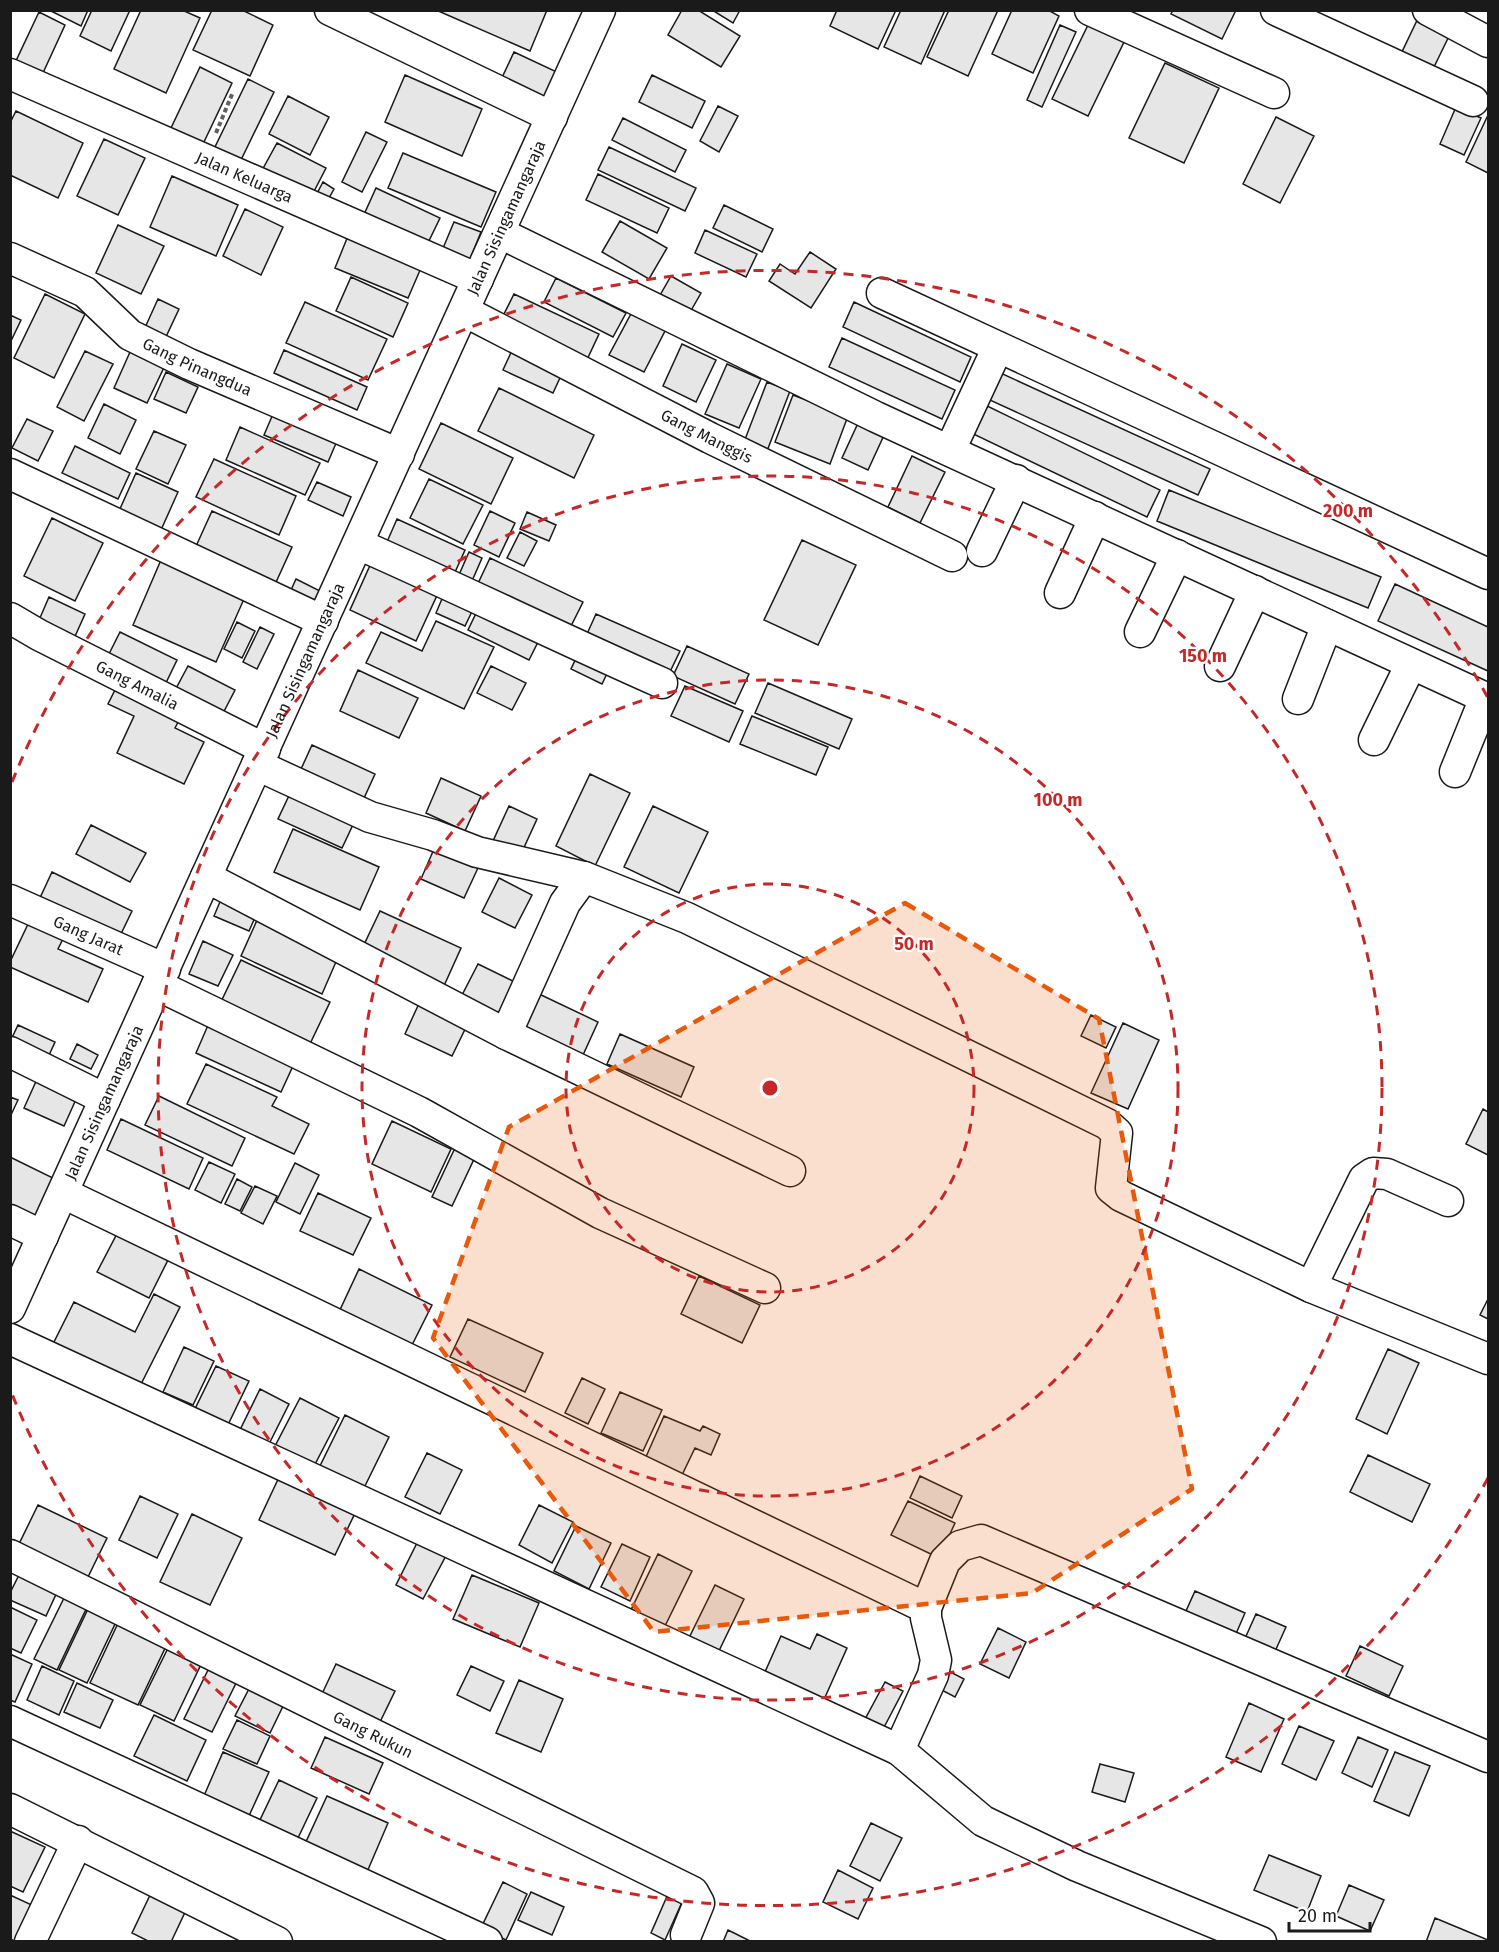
<svg xmlns="http://www.w3.org/2000/svg" width="1499" height="1952" viewBox="0 0 1499 1952" font-family="'Fira Sans',sans-serif">
<rect width="100%" height="100%" fill="#fff"/>
<path fill="#e6e6e6" stroke="#1a1a1a" stroke-width="1.5" d="M49,10H88L81,26Z
M92,10H130L111,51L80,36Z
M141,10H182L200,18L166,93L114,69Z
M212,10H242L273,25L250,76L193,50Z
M436,10H547L530,51Z
M682,10H698L740,36L721,67L668,35Z
M712,10H740L733,23Z
M837,10H896L878,49L830,26Z
M901,10H945L921,64L884,47Z
M949,10H998L968,76L927,57Z
M1012,10H1048L1059,16L1033,73L992,54Z
M1173,10H1236L1222,39L1171,14Z
M1422,10L1455,24L1432,71L1400,56Z
M39,12L65,25L42,75L15,63Z
M1060,25L1076,32L1042,107L1027,100Z
M1088,25L1124,42L1088,116L1052,99Z
M514,52L559,73L545,103L500,82Z
M1165,63L1219,88L1184,163L1129,138Z
M200,67L232,83L203,144L171,128Z
M405,75L482,109L462,156L385,122Z
M652,75L705,101L692,128L639,102Z
M248,79L274,92L240,162L214,149Z
M288,96L329,117L310,155L269,134Z
M718,106L738,116L719,152L700,141Z
M1456,107L1481,118L1464,155L1440,144Z
M16,111L83,143L58,198L10,175V123Z
M1488,115V173L1466,162Z
M1276,117L1314,136L1280,203L1243,184Z
M623,118L686,150L675,172L612,140Z
M366,132L387,142L362,192L342,182Z
M104,139L145,158L118,215L77,196Z
M277,143L326,168L309,201L260,174Z
M609,147L696,188L685,211L598,170Z
M403,153L496,192L481,227L388,188Z
M598,174L669,208L657,233L586,200Z
M172,176L238,205L216,256L150,227Z
M323,182L334,189L324,207L313,201Z
M376,188L440,218L425,249L362,219Z
M724,205L773,229L762,252L713,228Z
M245,209L283,227L261,275L223,256Z
M620,221L667,248L649,279L602,252Z
M454,222L481,232L468,264L441,253Z
M118,225L164,246L141,294L96,273Z
M705,230L757,254L746,277L695,253Z
M350,231L424,261L408,298L335,268Z
M810,252L836,269L811,308L769,281L780,264L795,274Z
M671,276L701,293L689,314L659,297Z
M351,277L408,303L393,337L336,311Z
M556,278L626,313L613,337L544,302Z
M45,294L85,314L54,378L14,358Z
M514,294L599,334L584,366L498,326Z
M158,299L179,309L164,341L143,332Z
M305,302L387,339L368,380L286,343Z
M854,302L971,357L960,382L843,327Z
M632,312L666,329L644,372L609,355Z
M10,315L21,320L10,343Z
M842,338L955,390L942,419L829,367Z
M134,343L168,359L147,403L114,388Z
M682,344L716,360L696,402L663,386Z
M514,346L564,369L553,393L503,370Z
M284,350L367,387L357,410L274,373Z
M85,351L113,364L84,421L57,407Z
M727,364L761,379L739,428L705,414Z
M994,370L1210,469L1198,495L981,396Z
M166,372L198,387L186,413L154,399Z
M767,382L790,391L767,451L744,442Z
M499,388L594,435L574,478L478,431Z
M793,395L848,416L830,464L775,442Z
M979,402L1160,490L1147,517L965,430Z
M104,404L136,420L120,454L88,438Z
M276,407L340,434L328,462L264,435Z
M27,419L53,431L38,461L12,448Z
M859,421L885,433L868,470L842,458Z
M441,423L513,458L491,504L419,469Z
M240,427L320,463L305,495L226,460Z
M154,431L186,445L168,484L136,469Z
M75,446L130,473L118,499L62,473Z
M912,456L945,472L920,523L888,507Z
M214,459L296,496L279,535L196,497Z
M136,473L178,492L161,530L119,511Z
M429,479L483,505L463,544L410,518Z
M317,482L351,497L343,516L308,500Z
M1169,490L1381,577L1368,608L1157,521Z
M212,511L292,547L272,591L192,555Z
M490,511L515,523L499,557L474,545Z
M527,512L556,525L549,541L520,529Z
M52,518L103,543L75,601L24,576Z
M397,519L465,550L451,581L383,551Z
M520,532L537,541L524,566L507,558Z
M802,540L856,565L818,645L764,620Z
M469,552L482,558L468,590L455,584Z
M164,553L248,590L216,662L133,625Z
M490,558L583,602L566,636L474,592Z
M372,561L439,591L416,641L350,610Z
M296,579L324,593L315,612L287,599Z
M1395,584L1488,627V671L1378,621Z
M447,587L477,601L465,626L436,613Z
M49,597L85,614L72,643L36,627Z
M482,601L544,630L529,660L468,630Z
M596,614L680,651L665,682L582,645Z
M436,621L494,647L464,709L366,663L381,632L422,651Z
M237,622L255,631L242,658L224,649Z
M260,627L274,634L257,669L243,662Z
M120,632L177,660L162,691L104,664Z
M687,646L749,674L735,704L673,676Z
M580,650L611,665L602,684L571,669Z
M188,666L235,690L219,721L172,696Z
M491,666L526,683L512,710L477,693Z
M358,670L418,698L399,738L340,711Z
M768,683L852,719L839,749L755,713Z
M118,684L182,715L175,728L204,742L184,784L117,753L134,716L108,704Z
M685,686L743,711L729,742L671,716Z
M752,716L828,747L816,775L740,744Z
M312,745L375,774L359,809L296,780Z
M590,774L630,793L595,866L556,846Z
M441,778L481,796L465,831L426,813Z
M294,785L358,814L342,848L278,819Z
M509,806L537,819L521,854L493,841Z
M653,806L708,832L679,893L624,867Z
M91,825L146,853L130,882L76,854Z
M293,829L379,867L360,910L274,872Z
M434,849L478,868L464,898L421,879Z
M52,872L132,911L119,938L39,900Z
M499,878L532,895L515,928L482,912Z
M222,897L257,913L249,931L214,916Z
M380,911L461,948L443,988L361,951Z
M258,918L339,955L322,994L241,956Z
M30,920L65,935L58,949L103,969L88,1002L10,967V962Z
M203,941L233,955L218,986L189,974Z
M241,960L330,1002L308,1048L219,1006Z
M478,964L519,984L499,1023L458,1003Z
M537,993L598,1022L583,1055L521,1025Z
M422,997L470,1019L452,1056L405,1034Z
M1091,1015L1116,1027L1106,1048L1081,1036Z
M212,1016L298,1055L281,1092L196,1053Z
M1123,1023L1159,1040L1128,1109L1091,1093Z
M18,1025L55,1042L45,1064L10,1042Z
M620,1034L694,1067L681,1097L607,1064Z
M77,1044L98,1055L91,1069L70,1059Z
M206,1064L277,1097L272,1106L309,1124L294,1154L187,1104Z
M38,1077L78,1095L64,1126L24,1108Z
M159,1096L245,1138L232,1166L145,1125Z
M10,1097L18,1100L10,1117Z
M1483,1109L1488,1112V1155L1466,1144Z
M121,1119L203,1158L189,1189L107,1150Z
M392,1121L451,1149L431,1192L372,1164Z
M455,1148L475,1157L452,1206L432,1197Z
M10,1157L55,1179L32,1224L10,1213Z
M209,1162L235,1174L221,1203L195,1190Z
M295,1163L319,1175L300,1214L276,1202Z
M237,1179L252,1187L240,1211L225,1204Z
M255,1186L277,1196L263,1224L241,1213Z
M318,1193L371,1218L353,1255L300,1231Z
M120,1228L171,1254L149,1298L97,1272Z
M359,1269L432,1305L411,1347L339,1312Z
M699,1276L760,1305L742,1343L681,1314Z
M154,1294L180,1307L138,1390L52,1346L74,1302L135,1332Z
M1488,1299V1319L1480,1315Z
M468,1319L543,1353L525,1392L450,1357Z
M184,1347L214,1361L193,1405L163,1392Z
M1388,1349L1419,1363L1387,1434L1356,1419Z
M216,1366L249,1381L225,1431L192,1415Z
M582,1378L605,1389L588,1424L565,1413Z
M260,1389L289,1404L266,1450L237,1436Z
M620,1392L662,1410L643,1451L601,1433Z
M300,1398L339,1418L312,1470L273,1450Z
M345,1415L389,1437L362,1492L318,1470Z
M664,1416L700,1431L703,1426L720,1434L711,1455L695,1448L682,1475L645,1459Z
M427,1453L462,1470L440,1514L405,1497Z
M1368,1455L1430,1484L1412,1522L1350,1492Z
M281,1473L357,1509L335,1555L259,1520Z
M920,1476L962,1496L952,1518L910,1498Z
M140,1496L178,1514L157,1558L119,1540Z
M908,1501L955,1523L939,1558L891,1535Z
M38,1505L107,1538L87,1579L18,1546Z
M539,1505L573,1522L552,1563L519,1545Z
M192,1514L242,1538L210,1605L160,1582Z
M576,1526L611,1543L589,1589L554,1571Z
M421,1535L449,1550L423,1599L396,1585Z
M622,1544L650,1557L630,1601L601,1587Z
M658,1554L692,1571L664,1628L630,1612Z
M20,1573L58,1590L46,1616L10,1600V1593Z
M472,1575L539,1603L520,1647L453,1619Z
M715,1585L744,1599L716,1657L687,1642Z
M1195,1591L1245,1613L1232,1643L1182,1620Z
M66,1594L88,1605L57,1670L34,1659Z
M10,1607L37,1620L21,1653L10,1648Z
M88,1609L116,1622L87,1683L59,1670Z
M1256,1614L1286,1627L1272,1658L1242,1645Z
M120,1619L168,1642L138,1705L90,1683Z
M998,1628L1026,1642L1009,1678L980,1664Z
M817,1634L847,1648L822,1704L765,1672L781,1636L810,1649Z
M172,1640L205,1656L174,1721L140,1705Z
M1360,1646L1403,1666L1389,1696L1346,1676Z
M10,1654L32,1664L15,1702L10,1700Z
M211,1664L239,1677L212,1732L184,1719Z
M336,1664L395,1691L380,1722L321,1696Z
M42,1666L74,1681L59,1715L27,1700Z
M471,1666L504,1681L490,1711L457,1695Z
M939,1666L964,1679L955,1697L930,1684Z
M519,1680L563,1699L541,1752L496,1733Z
M885,1682L903,1691L881,1733L863,1723Z
M77,1683L113,1700L100,1728L64,1712Z
M251,1685L285,1702L270,1733L235,1716Z
M1249,1703L1284,1719L1261,1772L1226,1757Z
M154,1715L206,1740L187,1781L134,1756Z
M237,1720L270,1736L257,1764L223,1749Z
M1299,1726L1334,1741L1316,1780L1282,1764Z
M325,1737L383,1763L369,1794L311,1768Z
M1358,1737L1388,1750L1372,1787L1342,1773Z
M223,1752L269,1772L248,1818L203,1798Z
M1395,1752L1430,1766L1409,1816L1374,1801Z
M1100,1764L1134,1773L1125,1802L1092,1792Z
M279,1780L317,1798L297,1840L259,1822Z
M327,1796L388,1823L367,1872L305,1844Z
M871,1823L902,1838L880,1881L850,1866Z
M10,1831L45,1847L23,1892L10,1886Z
M1269,1855L1321,1876L1307,1912L1254,1890Z
M838,1870L873,1888L858,1919L823,1902Z
M503,1882L527,1894L506,1940L481,1928Z
M1349,1885L1384,1900L1370,1931L1336,1916Z
M152,1891L187,1908L171,1942H150L132,1933Z
M531,1892L564,1907L552,1935L518,1920Z
M668,1894L683,1900L665,1940L651,1933Z
M10,1895L34,1906L17,1942L10,1939Z
M1435,1918L1488,1940V1942H1426Z
M728,1930L752,1942H723Z"/>
<g fill="none" stroke-linecap="round" stroke-linejoin="round">
<defs>
<g id="minor">
<path d="M330,10L552,117"/>
<path d="M1090,10L1274,93"/>
<path d="M1276,10L1473,101"/>
<path d="M1428,10L1488,42"/>
<path id="s1" d="M10,74L478,279"/>
<path d="M500,233L876,417L1488,699"/>
<path id="s2" d="M10,258L85,292L130,335L189,364L399,454"/>
<path d="M882,293L1488,574"/>
<path id="s3" d="M464,311L710,438L952,556"/>
<path d="M950,450L998,347"/>
<path d="M10,474L323,621"/>
<path d="M358,544C460,589 560,638 662,683"/>
<path d="M982,551L1016,480"/>
<path d="M1060,593L1095,517"/>
<path id="s4" d="M10,618L39,635L265,749"/>
<path d="M1140,632L1177,555"/>
<path d="M1220,666L1255,591"/>
<path d="M1298,699L1327,625"/>
<path d="M1374,740L1411,664"/>
<path d="M257,765L370,817L433,835L477,852L584,877"/>
<path d="M1455,772L1485,698"/>
<path d="M206,877L506,1034L790,1171"/>
<path id="s5" d="M10,900L165,969"/>
<path d="M157,985L419,1112L600,1213L765,1288"/>
<path d="M506,1034L565,903L584,877L687,918L1107,1124L1117,1133L1111,1188L1121,1196L1311,1287L1488,1359"/>
<path d="M10,1052L105,1099"/>
<path d="M63,1193L926,1608"/>
<path d="M10,1220L43,1236"/>
<path d="M1311,1287L1364,1179L1373,1173L1387,1174L1448,1201"/>
<path id="s6" d="M10,1308L600,10"/>
<path d="M10,1339L899,1750L983,1821L1077,1866L1261,1942"/>
<path id="s7" d="M10,1555L693,1892L699,1903L686,1935"/>
<path d="M10,1721L487,1942"/>
<path d="M899,1750L933,1675L936,1660L926,1618V1608L945,1561L960,1546L981,1540L1488,1757"/>
<path d="M10,1809L277,1942"/>
<path d="M30,1942L78,1841"/>
</g>
</defs>
<use href="#minor" stroke="#1a1a1a" stroke-width="33"/>
<path stroke="#5f5f5f" stroke-width="4" stroke-dasharray="4.5 3" stroke-linecap="butt" d="M216,133L233,92"/>
<use href="#minor" stroke="#fff" stroke-width="30"/>
</g>
<path fill="#e8590c" fill-opacity="0.2" stroke="#e8590c" stroke-width="4.5" stroke-dasharray="12 8" stroke-linejoin="round" d="M905,903L1099,1019L1192,1489L1032,1593L654,1632L433,1338L509,1127Z"/>
<g fill="none" stroke="#c62828" stroke-width="3" stroke-dasharray="10 8">
<circle cx="770" cy="1088" r="204"/>
<circle cx="770" cy="1088" r="408"/>
<circle cx="770" cy="1088" r="612"/>
<path d="M1488 1478A817 817 0 0 1 12 1394M12 782A817 817 0 0 1 1488 698"/>
</g>
<g text-anchor="middle" stroke-width="4.5" stroke-linejoin="round" paint-order="stroke">
<g font-size="16" fill="#1a1a1a" stroke="#fff">
<text dy="6" stroke="none"><textPath href="#s1" startOffset="256">Jalan Keluarga</textPath></text>
<text dy="6" stroke="none"><textPath href="#s6" startOffset="1198">Jalan Sisingamangaraja</textPath></text>
<text dy="6" stroke="none"><textPath href="#s2" startOffset="219">Gang Pinangdua</textPath></text>
<text dy="6" stroke="none"><textPath href="#s3" startOffset="273">Gang Manggis</textPath></text>
<text dy="6" stroke="none"><textPath href="#s6" startOffset="712">Jalan Sisingamangaraja</textPath></text>
<text dy="6" stroke="none"><textPath href="#s4" startOffset="144">Gang Amalia</textPath></text>
<text dy="6" stroke="none"><textPath href="#s5" startOffset="86">Gang Jarat</textPath></text>
<text dy="6" stroke="none"><textPath href="#s6" startOffset="226">Jalan Sisingamangaraja</textPath></text>
<text dy="6" stroke="none"><textPath href="#s7" startOffset="405">Gang Rukun</textPath></text>
</g>
</g>
<circle cx="770" cy="1088" r="9" fill="#c62828" stroke="#fff" stroke-width="3"/>
<g font-size="18" text-anchor="middle" font-weight="bold" fill="#c62828" stroke="#fff" stroke-width="4.5" stroke-linejoin="round" paint-order="stroke">
<text x="1348" y="517">200 m</text>
<text x="1203" y="662">150 m</text>
<text x="1058" y="806">100 m</text>
<text x="914" y="950">50 m</text>
</g>
<rect width="1499" height="1952" fill="none" stroke="#1a1a1a" stroke-width="24"/>
<path d="M1289 1922v9h81v-9" fill="none" stroke="#1a1a1a" stroke-width="3"/>
<text x="1298" y="1922" font-size="18" fill="#1a1a1a" stroke="#ffffff" stroke-width="4.5" paint-order="stroke">20 m</text>
</svg>
